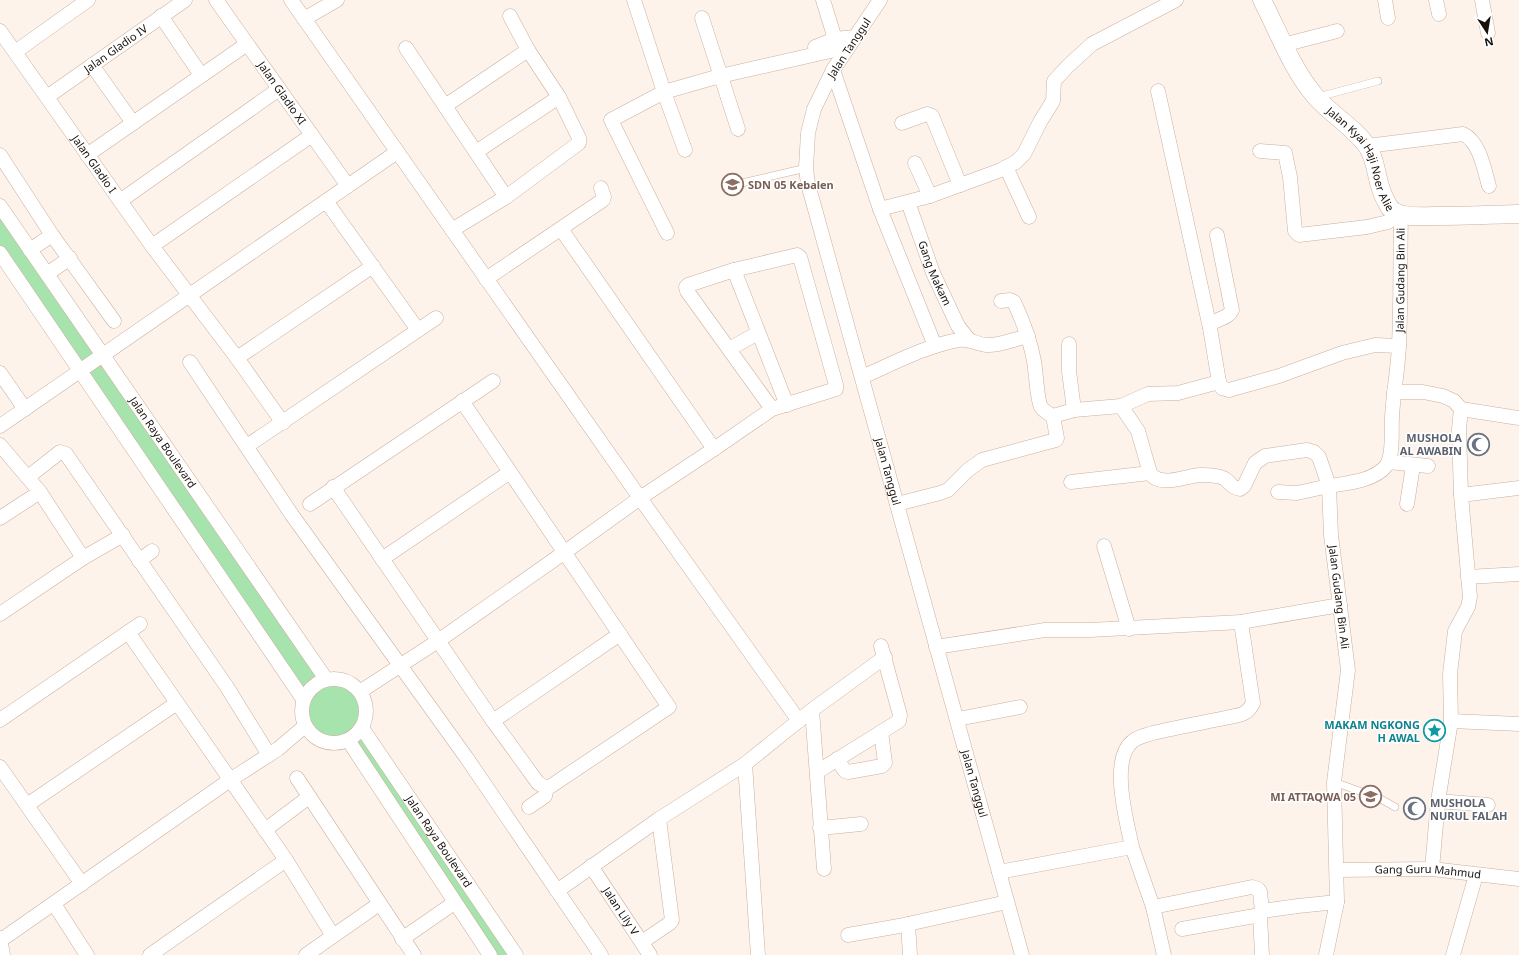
<svg xmlns="http://www.w3.org/2000/svg" width="1519" height="955" viewBox="0 0 1519 955" font-family="'Noto Sans',sans-serif">
<rect width="100%" height="100%" fill="#fef3eb"/>
<path fill="#a6e3ad" d="M0,206L325,679L339,678L351,682L361,691L367,709L362,728L516,955H490L348,740L332,743L316,738L305,726L301,713L303,699L0,253Z"/>
<g fill="none" stroke-linecap="round" stroke-linejoin="round">
<defs>
<path id="service" d="M1318,97L1378,81
M728,179L742,183L806,168
M1334,782L1379,798L1395,807"/>
<g id="minor">
<path id="s1" d="M216,0L348,186"/>
<path d="M291,0L640,498L799,721"/>
<path d="M634,0L664,92L685,150"/>
<path d="M823,0L835,39"/>
<path id="s2" d="M880,0L833,70L814,109L808,133L806,168L808,184L1022,955"/>
<path d="M1385,0L1388,18"/>
<path d="M1436,0L1439,14"/>
<path d="M1482,0L1488,33"/>
<path d="M161,16L201,75"/>
<path d="M702,18L738,129"/>
<path d="M304,19L337,0"/>
<path id="s3" d="M0,31L152,246L237,358L283,423"/>
<path d="M1283,45L1337,31"/>
<path d="M815,47L835,39L855,37"/>
<path d="M406,48L506,197"/>
<path d="M15,52L88,0"/>
<path d="M92,65L133,123"/>
<path d="M833,70L880,209L935,346"/>
<path d="M1158,91L1210,328L1219,382L1222,388L1229,390L1279,376L1342,353L1375,345L1399,346"/>
<path id="s4" d="M47,97L185,0"/>
<path d="M445,106L528,50"/>
<path d="M902,123L927,114L932,116L960,185"/>
<path d="M1367,146L1463,134C1480,142 1484,169 1489,186"/>
<path d="M1260,151L1285,153L1290,177L1295,231L1299,235L1367,227L1388,222L1397,213"/>
<path d="M476,152L559,97"/>
<path d="M0,155L52,235L114,321"/>
<path d="M87,155L247,44"/>
<path d="M915,163L930,196"/>
<path d="M1006,167L1029,217"/>
<path d="M120,201L279,89"/>
<path d="M326,201L418,330"/>
<path id="s5" d="M908,202L933,273L958,326L969,340"/>
<path id="s6" d="M0,206L326,679"/>
<path d="M880,209L930,196L1001,170L1016,162L1024,154L1040,122L1053,101L1054,81L1068,66L1092,44L1176,0"/>
<path d="M561,229L714,449"/>
<path d="M452,230L506,197L579,143V138L559,97L528,50L510,16"/>
<path d="M667,233L611,120L664,92L720,76L848,47"/>
<path d="M152,246L312,135"/>
<path d="M30,250L52,235"/>
<path d="M0,253L303,699"/>
<path d="M734,270L787,405"/>
<path d="M47,274L70,258"/>
<path d="M486,279L603,200L604,197L601,188"/>
<path d="M1001,301L1010,300L1014,302C1023,321 1030,340 1034,361C1036,371 1037,400 1041,407C1044,411 1049,414 1053,416L1074,410L1121,406L1138,431L1150,473C1160,488 1185,476 1200,475C1207,475 1219,475 1225,479C1232,484 1230,487 1240,489L1244,486L1255,463L1265,456L1307,450L1314,452L1319,457L1329,486L1297,493L1278,492"/>
<path d="M1210,328V325C1217,318 1228,319 1232,310L1217,235"/>
<path d="M1069,344V371L1074,410"/>
<path d="M729,349L758,333"/>
<path d="M237,358L373,266"/>
<path d="M190,362L292,515L466,757L601,955"/>
<path d="M0,373L25,409"/>
<path d="M862,377C892,364 928,345 959,340C969,338 976,344 986,345C999,346 1015,339 1028,336"/>
<path d="M1394,392H1423L1443,396L1454,401L1461,409L1519,418"/>
<path d="M1121,406L1148,394L1178,393L1219,382"/>
<path d="M0,426L397,152"/>
<path d="M0,445L40,492L83,558"/>
<path d="M247,446L436,318"/>
<path d="M1389,462L1428,466"/>
<path d="M28,477L60,452L66,454L227,687L269,755"/>
<path d="M1071,482L1150,473"/>
<path d="M333,487L493,721L538,783C543,786 545,788 551,786L669,707L462,401"/>
<path d="M1461,495L1519,488"/>
<path d="M310,504L493,381"/>
<path d="M897,504L940,493L948,490L968,470L982,460L1056,440L1057,438L1053,416"/>
<path d="M1407,504L1413,466"/>
<path d="M0,518L40,492"/>
<path d="M1104,546L1129,629"/>
<path d="M382,559L510,472"/>
<path d="M139,561L152,551"/>
<path d="M1468,577L1519,574"/>
<path d="M0,614L83,558L123,535"/>
<path d="M128,632L286,860L333,936"/>
<path d="M936,647L1045,630H1090L1241,622L1340,605"/>
<circle cx="334" cy="711" r="32"/>
<path d="M361,691L438,641L565,552L640,498L714,449L772,409L836,389V385L800,257L797,255L734,270L688,285L686,287L687,291L772,409"/>
<path d="M812,710L824,869"/>
<path d="M958,719L1020,707"/>
<path d="M0,720L140,624"/>
<path d="M493,721L620,634"/>
<path d="M1451,721L1519,724"/>
<path id="s7" d="M362,728L516,955"/>
<path d="M348,740L490,955"/>
<path d="M837,759L845,771L848,772L882,766L885,763L881,732"/>
<path d="M745,764L758,955"/>
<path d="M0,767L82,884"/>
<path d="M817,772L899,721L900,715L881,646"/>
<path d="M297,778L414,955"/>
<path d="M1438,801L1488,805"/>
<path d="M27,805L177,703"/>
<path d="M529,807L545,796L547,787"/>
<path d="M820,828L861,824"/>
<path d="M265,830L309,797"/>
<path d="M1132,847L1153,907L1164,955"/>
<path id="s8" d="M591,866L650,955"/>
<path d="M1432,869L1438,801L1451,721L1450,674L1455,631L1468,607L1470,597L1461,495L1459,429L1461,409"/>
<path id="s9" d="M1337,870L1432,869L1519,879"/>
<path d="M999,872L1132,847C1127,822 1109,759 1133,741C1139,736 1147,735 1153,733C1177,727 1201,723 1225,718C1238,715 1247,716 1253,703L1241,622"/>
<path d="M557,891L659,819L745,764L812,710L885,657"/>
<path d="M54,904L87,955"/>
<path d="M1153,907L1252,887L1258,889L1260,892L1262,911"/>
<path d="M908,924L910,955"/>
<path d="M1182,929L1260,915"/>
<path d="M848,935L899,926L1007,902"/>
<path d="M0,938L3,955"/>
<path d="M402,939L454,903"/>
<path d="M1,940L230,780L278,749L305,726"/>
<path d="M642,942L670,923L672,920L659,819"/>
<path d="M150,955L286,860"/>
<path d="M306,955L379,904"/>
<path id="s10" d="M1262,955L1260,915L1262,911L1298,906L1337,902L1334,782L1348,670L1331,535L1329,486C1347,483 1374,481 1386,466C1394,456 1391,431 1392,418C1393,394 1398,370 1399,345C1401,302 1400,257 1401,214"/>
<path d="M1326,955L1337,902"/>
<path d="M1453,955L1476,875"/>
</g>
<g id="tertiary">
<path id="s11" d="M1262,0C1279,33 1291,67 1315,96C1330,114 1357,129 1369,149C1378,166 1376,184 1386,201C1389,206 1389,209 1395,212C1406,218 1422,216 1434,216C1462,216 1490,215 1519,214"/>
</g>
</defs>
<use href="#service" stroke="#caaf9d" stroke-width="8"/>
<use href="#minor" stroke="#caaf9d" stroke-width="15"/>
<use href="#tertiary" stroke="#caaf9d" stroke-width="19"/>
<use href="#service" stroke="#fff" stroke-width="7"/>
<use href="#minor" stroke="#fff" stroke-width="14"/>
<use href="#tertiary" stroke="#fff" stroke-width="18"/>
</g>
<defs>
<symbol id="school-ring" viewBox="-11 -11 22 22"><circle r="9.5" fill="#fff" stroke="#8d6e63" stroke-width="1.5"/><path d="M0-5L7-2L0 1L-7-2ZM-4 1L0 2.5L4 1V4Q0 6-4 4Z" fill="#8d6e63"/></symbol>
<symbol id="mosque-ring" viewBox="-11 -11 22 22"><circle r="9.5" fill="#fff" stroke="#6b7280" stroke-width="1.5"/><path d="M3.5-4.9A6 6 0 1 0 3.5 4.9A5 5 0 1 1 3.5-4.9Z" fill="#6b7280"/></symbol>
<symbol id="sight-ring" viewBox="-11 -11 22 22"><circle r="9.5" fill="#fff" stroke="#0f9aa8" stroke-width="1.5"/><path d="M0-6L1.8-2.2L6-1.7L2.9 1.2L3.7 5.4L0 3.3L-3.7 5.4L-2.9 1.2L-6-1.7L-1.8-2.2Z" fill="#0f9aa8"/></symbol>
</defs>
<g fill-rule="evenodd">
<use href="#school-ring" x="720" y="172" width="25" height="25"/>
<use href="#mosque-ring" x="1466" y="432" width="25" height="25"/>
<use href="#sight-ring" x="1422" y="718" width="25" height="25"/>
<use href="#school-ring" x="1358" y="784" width="25" height="25"/>
<use href="#mosque-ring" x="1402" y="796" width="25" height="25"/>
</g>
<g text-anchor="middle" stroke-width="3" stroke-linejoin="round" paint-order="stroke">
<g font-size="11" fill="#19100a" stroke="#fff">
<text dy="4" stroke="none"><textPath href="#s4" startOffset="84">Jalan Gladio IV</textPath></text>
<text transform="translate(849 48) rotate(-57)" y="4">Jalan Tanggul</text>
<text dy="4" stroke="none"><textPath href="#s1" startOffset="114">Jalan Gladio XI</textPath></text>
<text dy="4" stroke="none"><textPath href="#s11" startOffset="190">Jalan Kyai Haji Noer Alie</textPath></text>
<text dy="4" stroke="none"><textPath href="#s3" startOffset="163">Jalan Gladio I</textPath></text>
<text dy="4" stroke="none"><textPath href="#s5" startOffset="76">Gang Makam</textPath></text>
<text dy="4" stroke="none"><textPath href="#s10" startOffset="787">Jalan Gudang Bin Ali</textPath></text>
<text dy="4" stroke="none"><textPath href="#s6" startOffset="287">Jalan Raya Boulevard</textPath></text>
<text dy="4" stroke="none"><textPath href="#s2" startOffset="502">Jalan Tanggul</textPath></text>
<text transform="translate(1339 597) rotate(83)" y="4">Jalan Gudang Bin Ali</text>
<text dy="4" stroke="none"><textPath href="#s2" startOffset="826">Jalan Tanggul</textPath></text>
<text dy="4" stroke="none"><textPath href="#s7" startOffset="137">Jalan Raya Boulevard</textPath></text>
<text dy="4" stroke="none"><textPath href="#s9" startOffset="91">Gang Guru Mahmud</textPath></text>
<text dy="4" stroke="none"><textPath href="#s8" startOffset="54">Jalan Lily V</textPath></text>
</g>
<g font-size="11" font-weight="bold" fill="#785e54" stroke="#fff" text-anchor="start">
<text x="748" y="189">SDN 05 Kebalen</text>
<text x="1356" y="801" text-anchor="end">MI ATTAQWA 05</text>
</g>
<g font-size="11" font-weight="bold" fill="#5b616d" stroke="#fff" text-anchor="end">
<text x="1462" y="442">MUSHOLA<tspan x="1462" dy="13">AL AWABIN</tspan></text>
<text x="1430" y="807" text-anchor="start">MUSHOLA<tspan x="1430" dy="13">NURUL FALAH</tspan></text>
</g>
<g font-size="11" font-weight="bold" fill="#0d838f" stroke="#fff" text-anchor="end">
<text x="1420" y="729">MAKAM NGKONG<tspan x="1420" dy="13">H AWAL</tspan></text>
</g>
</g>
<g transform="translate(1487 32) rotate(168)" stroke="#ffffff" stroke-width="3" paint-order="stroke">
<path d="M0-3L7 15L0 10L-7 15Z" fill="#19100a"/>
<text y="-6" font-size="11" font-weight="bold" text-anchor="middle" fill="#19100a">N</text>
</g>
</svg>
